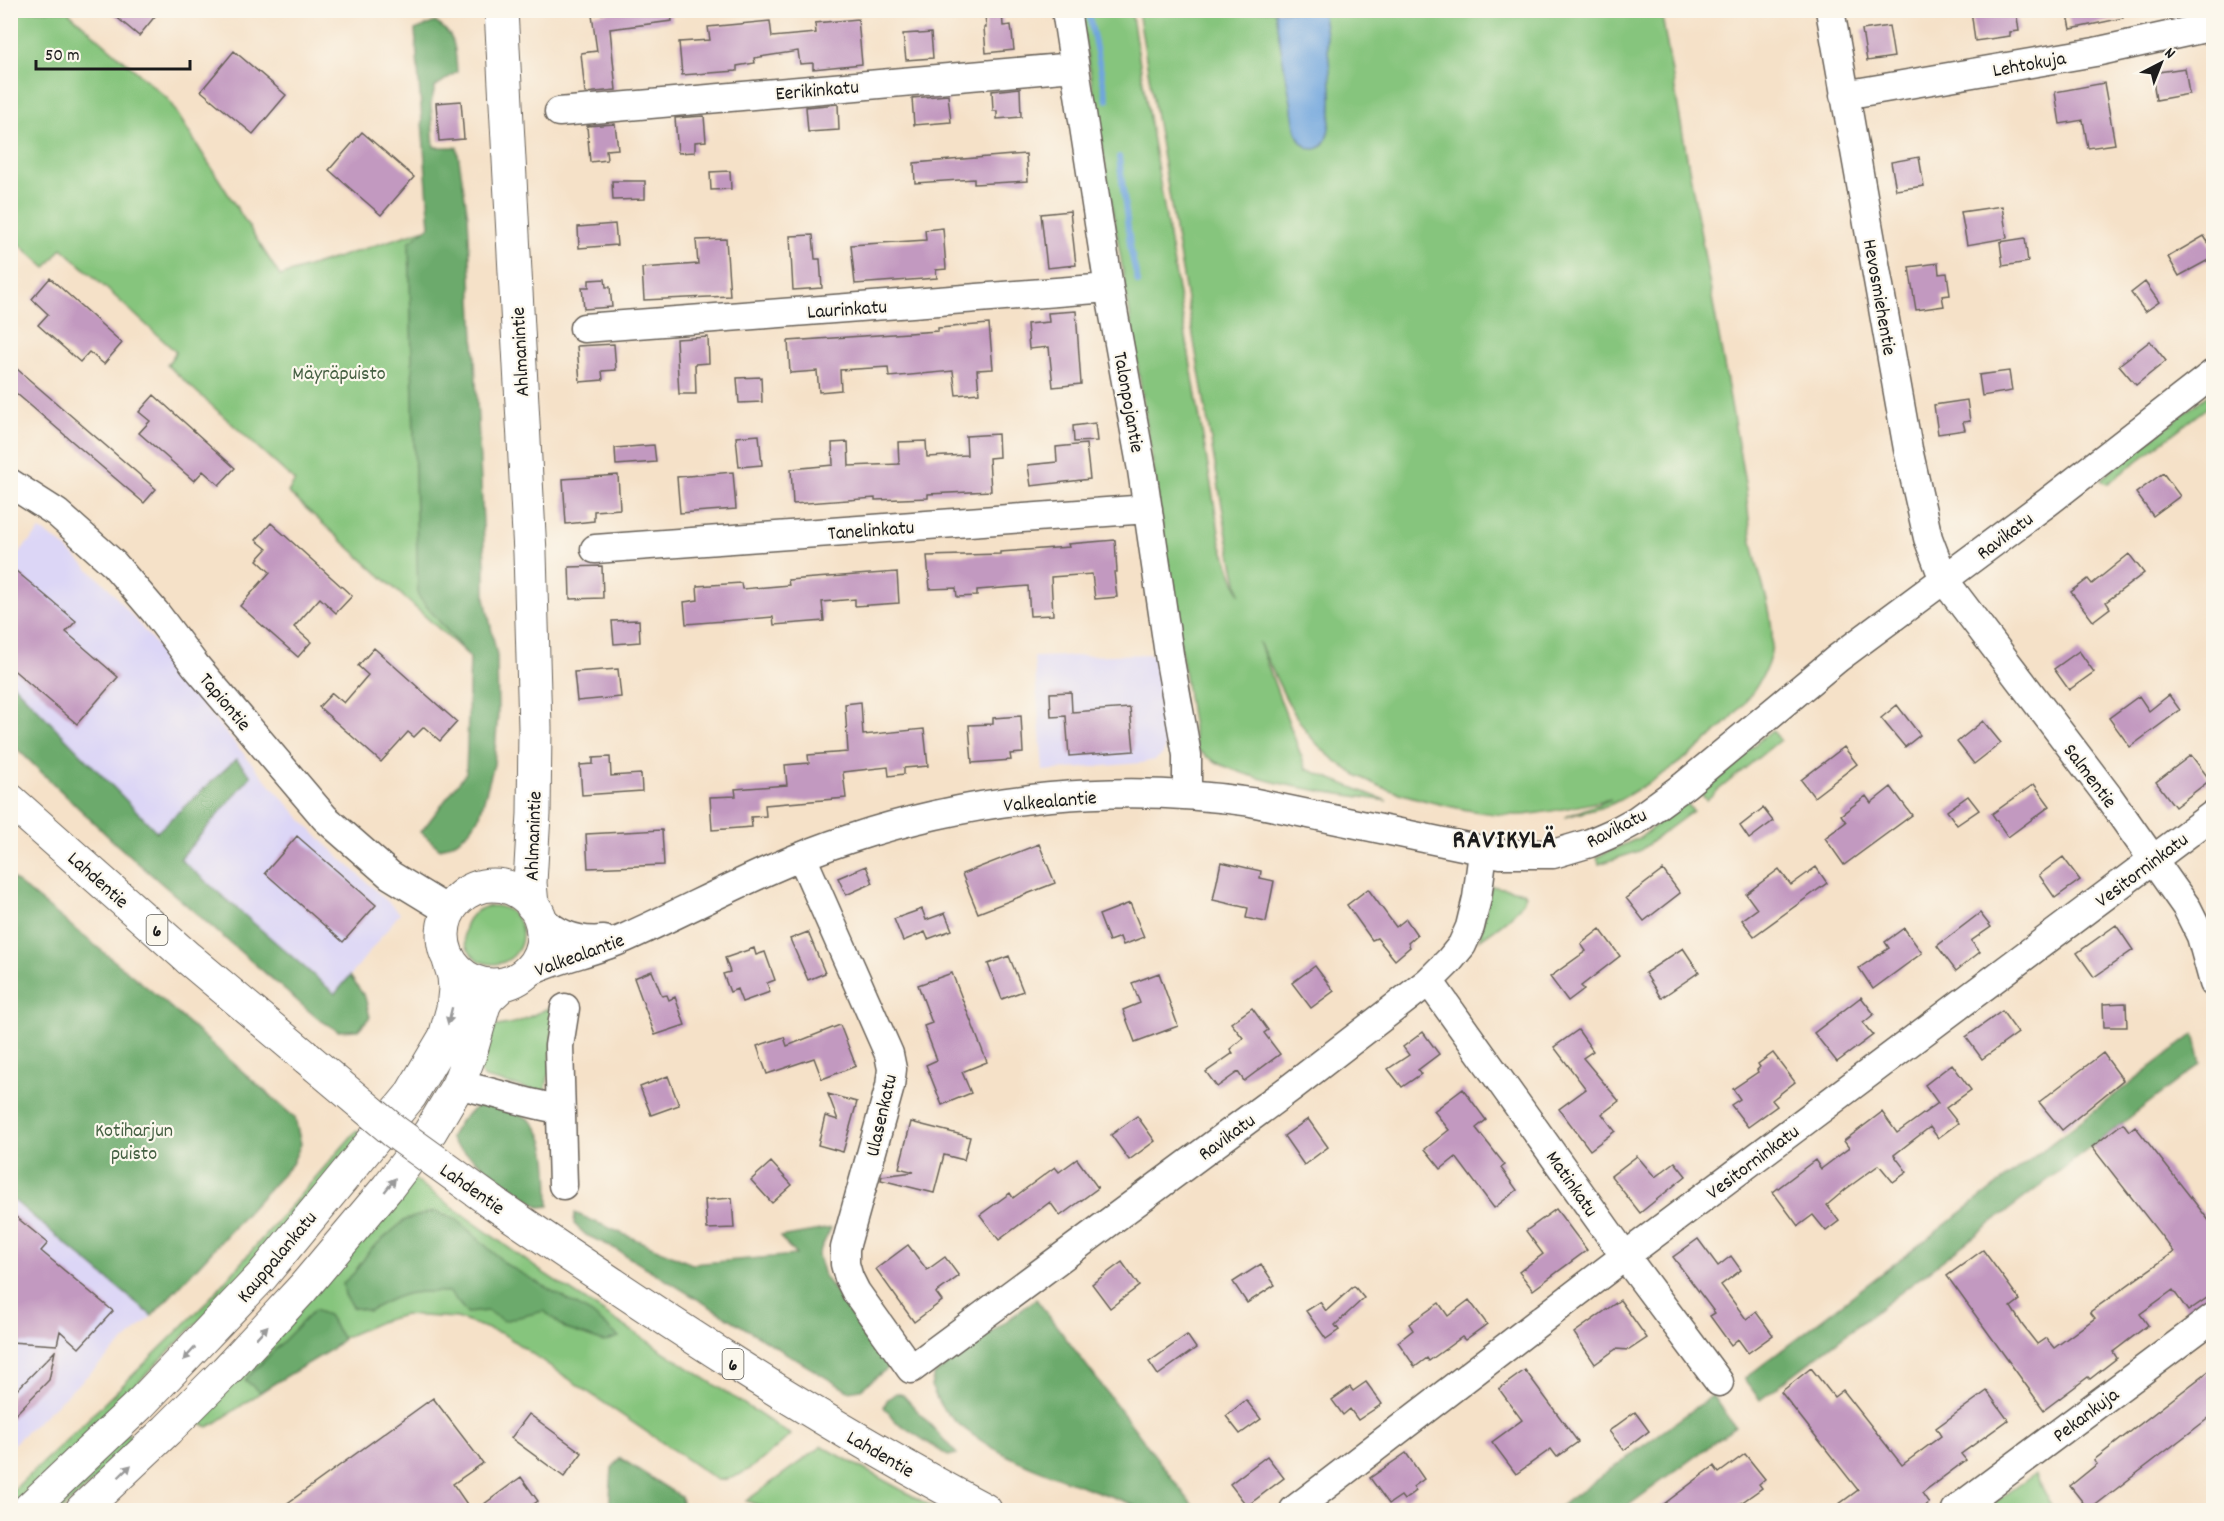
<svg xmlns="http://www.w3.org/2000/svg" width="2224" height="1521" viewBox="0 0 2224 1521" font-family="Dekko,sans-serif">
<rect width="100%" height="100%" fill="#fbf7ec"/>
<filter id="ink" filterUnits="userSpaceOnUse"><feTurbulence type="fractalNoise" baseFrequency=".0167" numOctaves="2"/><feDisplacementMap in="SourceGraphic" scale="12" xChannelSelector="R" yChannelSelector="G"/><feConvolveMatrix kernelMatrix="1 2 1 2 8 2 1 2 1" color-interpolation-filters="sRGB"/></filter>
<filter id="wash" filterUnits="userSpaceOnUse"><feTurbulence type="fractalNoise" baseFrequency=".008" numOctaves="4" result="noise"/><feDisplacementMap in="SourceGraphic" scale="24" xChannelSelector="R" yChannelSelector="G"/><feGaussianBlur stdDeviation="1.35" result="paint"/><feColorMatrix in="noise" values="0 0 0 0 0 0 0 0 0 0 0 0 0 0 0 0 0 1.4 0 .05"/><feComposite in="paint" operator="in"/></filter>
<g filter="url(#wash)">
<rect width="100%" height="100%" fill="#f5e1c8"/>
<path fill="#dcd6f6" d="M40,530L59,542L107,586L173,665L207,711L273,788L317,836L400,913L335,995L211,896L11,698L10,562Z
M1154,654L1167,739L1163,754L1155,760L1141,763L1043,771L1034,657Z
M11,1198L152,1316L11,1446Z"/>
<path fill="#86c57d" stroke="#51704c" stroke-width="1.5" d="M11,10L67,11L168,99L280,276L432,227L470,657L288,492L295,481L167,365L176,352L62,248L46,268L11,237Z
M1080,11H1131L1221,544L1240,595L1228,541L1138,11H1661L1745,483C1748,505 1749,529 1754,551C1760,582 1774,611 1772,644C1768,703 1680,766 1633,792C1625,797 1617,802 1609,805C1595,810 1579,813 1565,817L1611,799C1581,805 1552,813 1521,815C1493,816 1466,810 1439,804C1390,792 1350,780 1315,742C1290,714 1275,675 1259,642L1306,769L1387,801C1337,793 1231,783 1196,748L1127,296Z
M2213,391V403L2107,484L2101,480L2116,466Z
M1772,730L1780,740L1706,800L1699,791Z
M1685,802L1693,811L1639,851L1599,864L1597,857L1641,837Z
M1491,886L1524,892L1526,895C1518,915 1496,928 1479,940Z
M464 935a29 29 0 1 1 58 0a29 29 0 1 1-58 0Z
M555,1005L550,1067L545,1093L485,1078L478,1070L488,1028L518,1022Z
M357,1130L365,1136L255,1264L50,1472L11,1509V1492L79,1428L205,1304Z
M414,1179L542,1272L791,1435C771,1451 743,1482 717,1480L503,1334L457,1318L404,1315L382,1321L338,1340L217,1422L208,1427L200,1424L198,1421Z
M128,1433L138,1441L62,1510H45Z
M822,1446L938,1510H773L746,1501Z
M2035,1474L2054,1510H1984Z"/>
<path fill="#6caa6c" stroke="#446344" stroke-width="1.5" d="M435,22C457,35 455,49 457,72L435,87L431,104L434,147H457L468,216L485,564V598L497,656L498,713L494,764L480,815L471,829L457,841L440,849L421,832L466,773L470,658L418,596L409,242L430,226L415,30Z
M11,682L157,832L236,759L251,776L180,859L335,994L350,976L365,997L370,1017L358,1030L338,1031L317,1018L116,844L11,743Z
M11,877L160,998L295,1118L301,1144L292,1164L152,1316L11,1198Z
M2194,1034L2201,1063L1760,1400L1744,1379Z
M491,1106C502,1110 517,1112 527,1118C552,1134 548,1180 549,1206L540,1207L455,1145L450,1138L461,1120L476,1107Z
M434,1211L457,1220L507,1265L592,1314L619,1337L604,1342L566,1329L544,1311L503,1321L488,1311L467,1313L449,1292C410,1291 403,1292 369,1311L352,1307L345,1295L343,1283L354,1273L370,1250L405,1220Z
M575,1213L692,1264L796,1255L780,1237L831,1228L818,1255L824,1276L889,1367L861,1389L848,1391L612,1247L586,1235L574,1224Z
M1036,1299L1194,1507L1192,1510H1141L1129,1503C1066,1479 992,1461 944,1410C938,1404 935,1393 931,1386L934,1375Z
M314,1310L328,1315L343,1339L329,1351L260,1392L245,1380Z
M896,1393L903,1395L957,1454L948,1456L895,1421L884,1407L887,1400Z
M1713,1395L1735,1427L1622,1510H1555Z
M620,1458L681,1497L683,1510H609L612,1468Z"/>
<path fill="#70a5dd" stroke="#46607c" stroke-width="1.5" d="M1275,11H1322C1326,29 1345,152 1313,149C1308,149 1304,145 1301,142C1294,132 1293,114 1291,102C1285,71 1279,41 1275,11Z"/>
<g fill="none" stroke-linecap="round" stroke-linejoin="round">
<path stroke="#70a5dd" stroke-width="6" d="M1088,10L1107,100
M1119,157L1131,252L1138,282"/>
</g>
<g id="blocks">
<path fill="#c299c0" d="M108,10H160L139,36Z
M627,10H671L672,21L610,29L616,90L585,93L581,53L597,51L592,15Z
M1971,10H2016L2019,31L2010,32V36L1975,41Z
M2067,10H2122L2123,18L2071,29Z
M1002,11L1003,26L1011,25L1014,50L986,53L984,28H986L985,13Z
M858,19L862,64L813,69V63L800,64L798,51L754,58L755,63L737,66V71L682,75L679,42L710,40L708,27L770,21L772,37L816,33L815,23Z
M1889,26L1894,57L1867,61L1862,30Z
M918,33L919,34L931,33L933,58L906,60L903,34Z
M234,51L286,95L253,134L201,91Z
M2185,68L2189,94L2156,100L2152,73Z
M2104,83L2115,144L2088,148L2083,120L2060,124L2055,92Z
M1020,88L1021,117L997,119V111H993L992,91Z
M948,95L951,122L914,125L912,98Z
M461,101L464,139L439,141L436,103Z
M838,104L839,130L808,132L806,107Z
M704,116L706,141L695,142V152L678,153L675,118Z
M615,124L618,149L606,150L607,160L590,162L587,126Z
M362,132L414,177L381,215L329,170Z
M1026,154L1028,181L974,184V179L915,183L914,163Z
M1919,157L1924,186L1896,190L1891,162Z
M730,171L731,189L711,190L710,172Z
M612,181H645V199L613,200Z
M2002,206L2007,238L1967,245L1961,212Z
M1070,211L1076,265L1047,268L1041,214Z
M615,224L617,245L579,248L578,227Z
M943,228L946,269L936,270L937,278L855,284L851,245L926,240L925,230Z
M813,235L815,259H820L822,288L793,290L790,236Z
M2204,236L2214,252V257L2179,276L2168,257Z
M2025,238L2028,262L2003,266L2000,242Z
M726,239L730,296L644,300L642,268L698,264L696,240Z
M1938,263L1939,274L1947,273L1950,295L1942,296L1944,306L1916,310L1909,267Z
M50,278L122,343L104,364L89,352L80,362L38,325L48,314L32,299Z
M605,279L606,287H610L612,307L584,309L582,287H589V280Z
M2145,282L2159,302L2145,312L2131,293Z
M1076,311L1081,384L1053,387L1049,347L1029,349L1027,324L1049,322L1048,313Z
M989,324L993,369L977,370L979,393L956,395L953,371L889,377L888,367L840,370L841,390L819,392L817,371L790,373L788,341L938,331V328Z
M708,337L709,363L695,364L696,394H679L676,339Z
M2150,341L2166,361L2136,385L2119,365Z
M614,344L616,370L602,371L603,380L580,382L577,346Z
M10,363L156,489L144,503L10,388Z
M2009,371L2012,391L1982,396L1979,375Z
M761,377L762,402L739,403L737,378Z
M154,395L235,468L219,485L203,471L194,481L139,433L150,421L139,412Z
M1967,400L1970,421L1963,422L1965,430L1938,434L1934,405Z
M1095,423L1097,441L1074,442L1073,426Z
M998,434L999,457L989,458L991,491L928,494V498L875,500V498L793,504L791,469L833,465L832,443L848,442L849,466L899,464L898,442L926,441L927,457L967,455L966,436Z
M759,435L762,465L739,467L736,437Z
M1086,444L1090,479L1031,486L1028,465L1057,462L1056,447Z
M654,445L656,462L616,465L615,448Z
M733,472L736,509L680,513L677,477Z
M2163,473L2180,496L2153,516L2136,493Z
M618,475L620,509L594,511V521L566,524L563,479Z
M271,523L352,596L336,613L320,598L294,627L311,642L298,657L240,606L270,572L257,560L267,549L256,540Z
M1115,540L1117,572H1114L1117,597L1095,599L1092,574L1051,577L1053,615L1030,616L1028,586L977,590V596L957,597L956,588L930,589L927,556L1000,554V552L1069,547L1068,544Z
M2129,554L2144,573L2106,602L2110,608L2093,621L2071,592L2088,579L2092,584Z
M10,566L76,621L66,632L118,677L77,724L10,667Z
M602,566L603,598L570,599L569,567Z
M897,572L899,603L855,606V599L822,602L824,621L774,625L773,617L686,624L684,602L698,600L697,586L741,583L742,589L789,585L788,580Z
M639,620L640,642L614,644L612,621Z
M374,648L457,722L440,741L424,727L414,737L408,732L381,762L319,707L332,693L344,703L368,675L358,666Z
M2079,651L2094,672L2069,690L2054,669Z
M618,669L621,697L577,701L574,672Z
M1071,692L1072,712L1130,708L1134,751L1069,756L1066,716L1051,717L1050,693Z
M2169,695L2180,710L2130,747L2109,718L2139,696L2149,711Z
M861,702L863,735L924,729L928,766L904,768V774L889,776L888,767L843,772L846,798L765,805L766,816L751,817L752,827L712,830L710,797L736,796L735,789L787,785L785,765L809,763L808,755L848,752L845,704Z
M1897,705L1920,735L1905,747L1881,718Z
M1021,716L1023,753L1010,754L1011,760L972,763L969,725L993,724V718Z
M1983,721L2001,743L1974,764L1957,742Z
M1844,747L1857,764L1814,797L1801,780Z
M2191,755L2210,780L2175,807L2156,782Z
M610,757L611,776L641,774L642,791L582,795L580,765L593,764V758Z
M2034,784L2050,806L2008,837L1992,814Z
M1891,787L1912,815L1844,865L1825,838L1846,822L1841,815L1866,796L1871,803Z
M1968,796L1979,810L1957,825L1947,811Z
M1763,808L1773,821L1749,839L1740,826Z
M662,830L664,865L588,868L586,834Z
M297,836L376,905L343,942L265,873Z
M1039,844L1055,883L978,913L962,874Z
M2063,857L2080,880L2055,898L2039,875Z
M1221,862L1261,871L1260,878L1274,881L1266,922L1246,918L1248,908L1213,900Z
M866,866L873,883L846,895L838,878Z
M1816,867L1827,883L1754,936L1742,920L1757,909L1746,894L1779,869L1791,885Z
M1663,870L1680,893L1644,921L1626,898Z
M1368,889L1396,927L1406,919L1417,935L1408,943L1410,947L1395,960L1377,938L1372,940L1347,905Z
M1130,903L1144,937L1123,945L1120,937L1109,941L1099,915Z
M922,909L926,920L945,913L952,930L928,939L925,932L903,941L894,919Z
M1980,913L1991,927L1971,941L1980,952L1956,971L1937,946Z
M2116,925L2133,950L2094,977L2077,953Z
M1904,928L1922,953L1873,989L1859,968L1889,948L1885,942Z
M1600,929L1620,956L1581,986L1584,989L1568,1001L1550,977L1586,951L1581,944Z
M808,932L825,973L808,980L790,939Z
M754,948L756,955L765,952L775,980L767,983L770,992L742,1002L737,989L730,992L723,974L730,972L725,958Z
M1683,948L1699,972L1661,998L1645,973Z
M1009,956L1023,991L1002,999L988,964Z
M1315,966L1334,991L1311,1008L1292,983Z
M652,971L662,996L667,995L669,1000L675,997L685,1025L655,1035L634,978Z
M952,973L987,1062L962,1072L971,1093L942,1105L926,1065L937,1060L924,1026L932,1023L918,985Z
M1159,973L1178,1026L1135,1042L1123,1010L1140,1003L1132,983Z
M1861,997L1874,1014L1863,1023L1873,1035L1837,1062L1814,1033Z
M2126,1003L2127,1027H2104L2103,1004Z
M1252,1008L1268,1030L1264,1033L1280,1054L1244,1081L1238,1072L1217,1087L1206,1072L1233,1053L1230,1049L1243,1038L1231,1023Z
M2002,1011L2018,1033L1982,1059L1966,1037Z
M840,1025L856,1066L822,1079L814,1058L767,1074L757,1046L784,1037L787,1046Z
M1578,1030L1593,1051L1583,1058L1619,1101L1602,1114L1615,1131L1590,1150L1559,1109L1586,1089L1554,1047Z
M1423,1032L1439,1054L1418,1070L1421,1074L1402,1087L1388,1069L1409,1055L1403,1047Z
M1773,1053L1795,1082L1772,1100L1777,1106L1748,1127L1731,1105L1740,1099L1733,1089L1758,1072L1757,1070L1760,1067L1758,1064Z
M2103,1053L2123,1080L2062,1130L2039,1102Z
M1952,1064L1971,1090L1946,1108L1958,1123L1938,1138L1930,1127L1894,1155L1907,1172L1893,1182L1879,1165L1846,1189L1827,1205L1839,1221L1826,1231L1813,1215L1798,1226L1773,1192L1815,1160L1821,1169L1849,1148L1844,1141L1882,1112L1897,1133L1938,1103L1925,1085Z
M668,1076L679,1105L651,1115L640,1087Z
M1463,1089L1486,1120L1476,1128L1505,1165L1501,1168L1517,1190L1494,1208L1456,1157L1441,1169L1425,1149L1449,1130L1434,1111Z
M828,1094L857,1102L843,1152L818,1145L825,1116L838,1120Z
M1137,1116L1155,1141L1129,1160L1111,1135Z
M1308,1119L1328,1147L1304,1165L1284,1136Z
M911,1122L970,1137L964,1160L944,1155L934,1193L881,1180L882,1176L914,1172L899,1168Z
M2123,1123L2129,1131L2135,1126L2214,1227V1293L2188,1311L2173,1290L2140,1314L2148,1325L2113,1352L2117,1358L2090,1379L2088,1377L2044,1410L1947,1276L1983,1250L2020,1300L2011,1307L2023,1326L2037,1344L2046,1338L2054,1348L2095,1318L2090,1312L2174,1252L2092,1147Z
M1637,1156L1655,1177L1675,1162L1686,1176L1640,1213L1611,1176Z
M1077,1159L1098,1188L1060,1216L1050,1202L999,1240L980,1215L1010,1193L1013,1198L1055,1167L1059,1172Z
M771,1162L792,1185L772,1203L751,1180Z
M732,1198L734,1228L707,1229L705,1200Z
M1556,1209L1587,1250L1533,1290L1519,1272L1543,1254L1526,1231Z
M10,1212L48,1243L41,1251L113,1311L79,1348L60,1331L57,1345L10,1342Z
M1698,1239L1718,1266L1731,1256L1741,1270L1721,1285L1746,1319L1756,1312L1773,1335L1748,1353L1738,1339L1731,1345L1710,1316L1715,1313L1673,1257Z
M908,1245L927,1270L945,1257L959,1276L936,1293L942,1301L914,1322L876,1269Z
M1122,1262L1139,1286L1110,1308L1092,1284Z
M1261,1264L1275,1285L1247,1303L1233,1282Z
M1354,1286L1364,1298L1335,1325L1339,1330L1326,1339L1306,1311L1320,1302L1326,1311Z
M1469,1300L1487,1324L1465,1340L1462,1337L1429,1361L1427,1358L1415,1367L1398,1342L1413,1330L1409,1324L1439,1303L1448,1316Z
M1620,1300L1647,1338L1629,1350L1616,1349L1595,1364L1574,1333Z
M1187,1335L1196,1348L1158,1375L1149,1362Z
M55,1351L49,1380L10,1420V1397Z
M2214,1367V1414L2089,1510L2070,1486L2097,1464L2094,1460Z
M1811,1368L1834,1397L1843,1390L1902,1465L1941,1436L1936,1428L1987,1391L2008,1420L1961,1454L1966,1460L1922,1493L1929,1503L1919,1510H1831L1858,1490L1781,1392Z
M1525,1370L1578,1442L1557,1457L1551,1449L1516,1474L1492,1442L1522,1420L1499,1389Z
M1366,1382L1382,1404L1358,1420L1350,1409L1343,1415L1332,1400L1350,1387L1353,1391Z
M433,1398L483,1463L453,1484L471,1510H278Z
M1246,1400L1261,1419L1240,1434L1226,1416Z
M1635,1412L1649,1431L1624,1450L1609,1431Z
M529,1414L582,1453L564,1477L511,1438Z
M1406,1453L1424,1479L1413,1487L1416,1491L1404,1500L1401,1496L1389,1504L1370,1478Z
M1745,1454L1765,1479L1759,1484L1762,1488L1731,1510H1656L1714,1466L1719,1473Z
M1267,1456L1284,1478L1247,1506L1230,1484Z
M521,1477L538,1501L525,1510H476Z"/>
</g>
</g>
<g filter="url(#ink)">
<use href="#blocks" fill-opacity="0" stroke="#686158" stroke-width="1.5"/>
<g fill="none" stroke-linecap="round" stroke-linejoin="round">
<defs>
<path id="minor" d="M1066,10L1109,288L1142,470L1170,661L1187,755V795
M1830,10L1908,449L1928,538L1944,580L2108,796L2187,908L2201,936L2214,983
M1844,95L2095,52L2214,26
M559,112L1074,67
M584,328L1109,288
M10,483L57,513L114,564L155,612L195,665L325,818L390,875L449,911
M595,549L1148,509
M802,857L889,1054L892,1069L890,1086L845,1248V1264L849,1278L856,1292L911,1369L1293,1086L1429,981L1449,961L1462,945L1470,927L1477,898L1483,852
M539,917C557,935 578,943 604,940
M523,975C555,958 591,953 625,938C699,905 771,864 849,839C976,797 1118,782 1251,802L1501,854H1553L1590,843L1615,832L1637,820L1685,785L1838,658L2048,502L2214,373
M1429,981L1625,1256L1719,1382
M458,1085C493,1091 525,1104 560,1109
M563,1185L559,1046L565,1008
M1294,1510L1625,1256L2214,814
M1956,1510L2214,1317"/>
<path id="major" d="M501,10L530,553L535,728L534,814L530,883L532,905
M443 935a50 50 0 1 1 100 0a50 50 0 1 1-100 0Z
M28,1510L140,1404L262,1276L410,1096L445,1037L453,1008L455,989L454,976L449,960
M82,1510L167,1430L226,1371L303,1288L388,1187L430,1132L458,1085L471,1051L484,1005L488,998L503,984"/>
<path id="highway" d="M10,800L188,958L307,1058
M492,1202C652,1312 813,1419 985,1510"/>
</defs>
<use href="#minor" stroke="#686158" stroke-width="31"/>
<use href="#major" stroke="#686158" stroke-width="35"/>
<use href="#highway" stroke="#686158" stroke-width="35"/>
<use href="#minor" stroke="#fff" stroke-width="28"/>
<use href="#major" stroke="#fff" stroke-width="33"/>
<use href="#highway" stroke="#fff" stroke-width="33"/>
<defs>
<path id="highway-bridge" d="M307,1058L395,1132L492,1202"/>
</defs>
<use href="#highway-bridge" stroke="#686158" stroke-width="35" stroke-linecap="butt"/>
<use href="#highway-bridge" stroke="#fff" stroke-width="33"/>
</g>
<defs><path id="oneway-solid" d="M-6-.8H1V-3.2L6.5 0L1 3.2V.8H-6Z" transform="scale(1.5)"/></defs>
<g fill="#999">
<use href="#oneway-solid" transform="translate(450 1016) rotate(104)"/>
<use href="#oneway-solid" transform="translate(390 1185) rotate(-52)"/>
<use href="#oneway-solid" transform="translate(262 1332) rotate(-47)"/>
<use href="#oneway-solid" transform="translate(189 1354) rotate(133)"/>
<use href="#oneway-solid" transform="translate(125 1471) rotate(-44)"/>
</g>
</g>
<g text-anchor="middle" stroke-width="4.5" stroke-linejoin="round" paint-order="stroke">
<g fill="#fbf7ec" stroke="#5f5e5a" stroke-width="1.5">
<rect x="146.5" y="915" width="21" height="30" rx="4.5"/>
<rect x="722.5" y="1349" width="21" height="30" rx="4.5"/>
</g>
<g font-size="18" font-weight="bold" fill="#1c1c1c">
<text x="157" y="936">6</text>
<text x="733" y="1370">6</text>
</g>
<g font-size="20" fill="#1c1c1c" stroke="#fbf7ec">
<text transform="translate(2029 63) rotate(-10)" y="7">Lehtokuja</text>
<text transform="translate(817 89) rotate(-5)" y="7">Eerikinkatu</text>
<text transform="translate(1881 297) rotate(80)" y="7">Hevosmiehentie</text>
<text transform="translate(847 308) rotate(-4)" y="7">Laurinkatu</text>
<text transform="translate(519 352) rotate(-93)" y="7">Ahlmanintie</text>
<text transform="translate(1130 402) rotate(80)" y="7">Talonpojantie</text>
<text transform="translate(871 529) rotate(-4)" y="7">Tanelinkatu</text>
<text transform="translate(2004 535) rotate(-37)" y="7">Ravikatu</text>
<text transform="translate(226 701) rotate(50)" y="7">Tapiontie</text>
<text transform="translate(2091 775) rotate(53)" y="7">Salmentie</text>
<text transform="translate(1050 800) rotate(-5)" y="7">Valkealantie</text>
<text transform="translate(1616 827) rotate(-27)" y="7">Ravikatu</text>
<text transform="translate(532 836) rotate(-88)" y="7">Ahlmanintie</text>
<text transform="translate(2141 869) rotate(-37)" y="7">Vesitorninkatu</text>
<text transform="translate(99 879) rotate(42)" y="7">Lahdentie</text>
<text transform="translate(579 954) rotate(-20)" y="7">Valkealantie</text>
<text transform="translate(880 1115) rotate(-77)" y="7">Ulasenkatu</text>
<text transform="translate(1226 1136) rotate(-36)" y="7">Ravikatu</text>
<text transform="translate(1752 1161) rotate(-37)" y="7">Vesitorninkatu</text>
<text transform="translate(1573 1183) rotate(55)" y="7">Matinkatu</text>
<text transform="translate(473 1188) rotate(35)" y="7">Lahdentie</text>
<text transform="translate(276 1256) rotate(-50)" y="7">Kauppalankatu</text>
<text transform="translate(2085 1414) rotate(-37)" y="7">Pekankuja</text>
<text transform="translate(881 1453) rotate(30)" y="7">Lahdentie</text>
</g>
<g font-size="20" fill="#466043" stroke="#fbf7ec">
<text x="339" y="379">Mäyräpuisto</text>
<text x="134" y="1136">Kotiharjun<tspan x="134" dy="23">puisto</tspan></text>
</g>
<g font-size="26" font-weight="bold" letter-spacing="1.5" fill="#1c1c1c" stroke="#fbf7ec">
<text x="1505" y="847">RAVIKYLÄ</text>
</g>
</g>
<rect width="2224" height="1521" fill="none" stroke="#fbf7ec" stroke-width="36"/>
<g transform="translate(2161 63) rotate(42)" stroke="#fbf7ec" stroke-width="4.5" paint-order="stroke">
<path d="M0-4.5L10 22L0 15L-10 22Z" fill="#1c1c1c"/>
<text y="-9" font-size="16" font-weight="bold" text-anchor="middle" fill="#1c1c1c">N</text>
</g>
<path d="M36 60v9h154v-9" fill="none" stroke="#1c1c1c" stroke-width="3"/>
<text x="45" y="60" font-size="18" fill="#1c1c1c" stroke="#fbf7ec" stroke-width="4.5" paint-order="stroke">50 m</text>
</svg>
